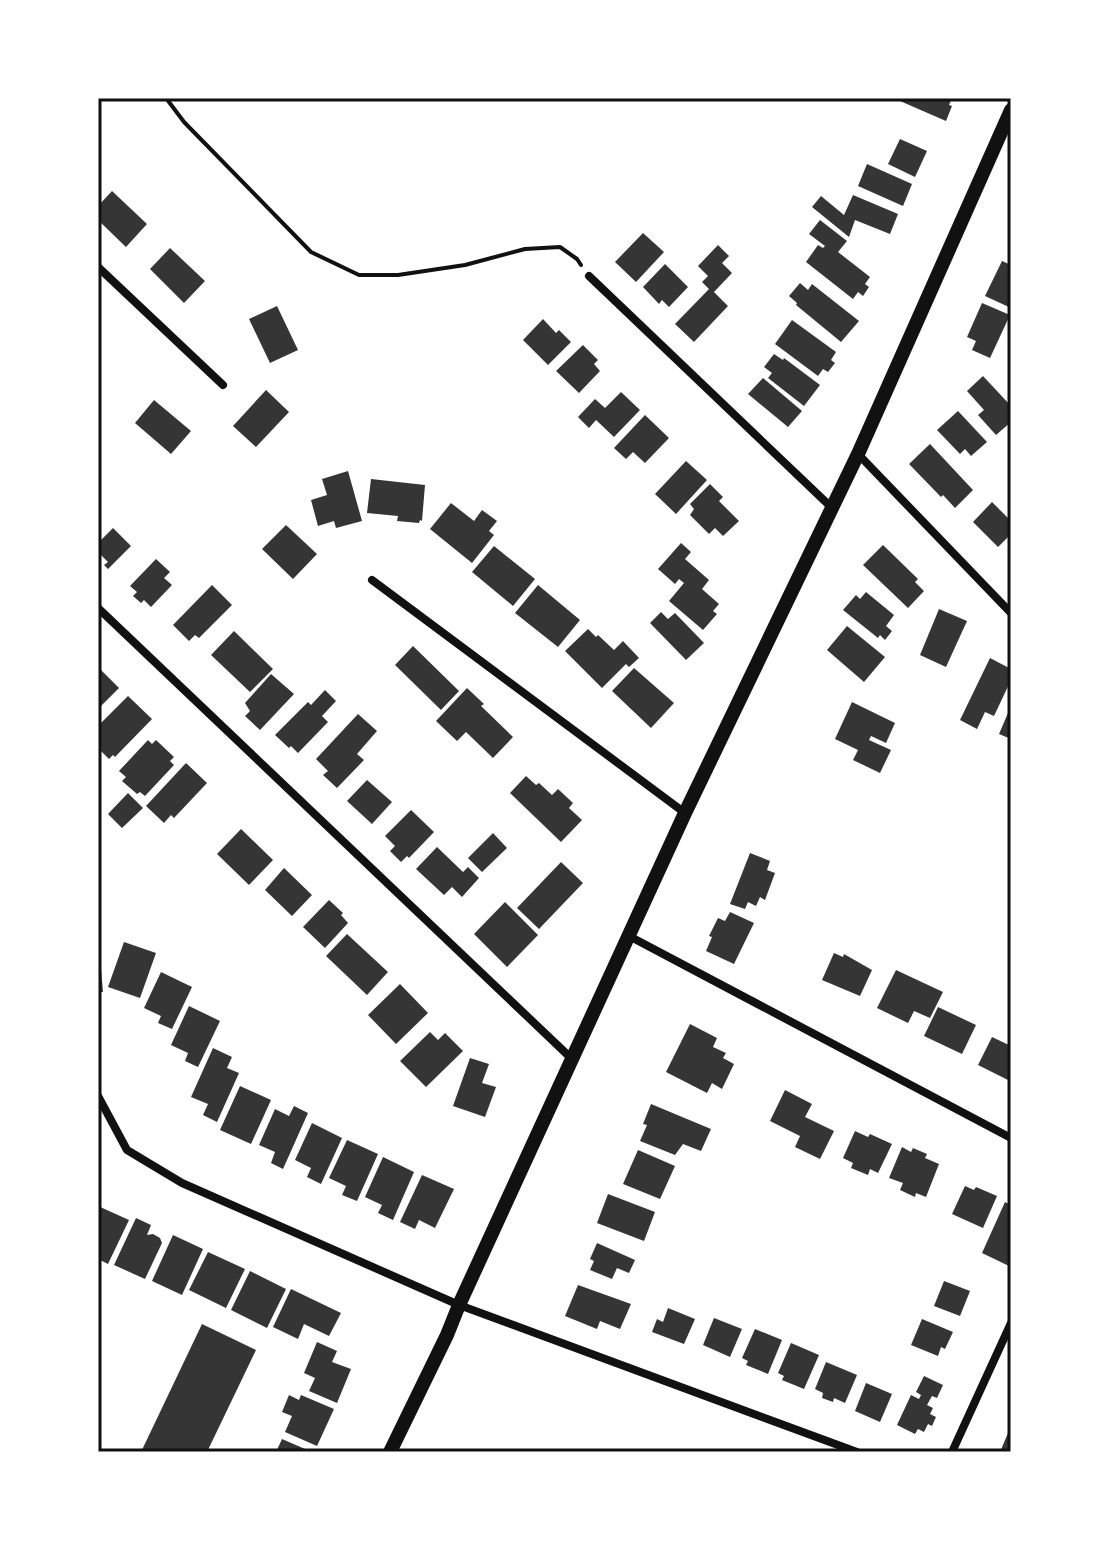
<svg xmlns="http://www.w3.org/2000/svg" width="1109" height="1550" viewBox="0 0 1109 1550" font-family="'PT Sans Narrow',sans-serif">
<rect width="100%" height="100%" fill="#fff"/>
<path fill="#353535" d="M901,98H952L949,105L952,106L946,121L900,101Z
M900,139L927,151L915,177L888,164Z
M867,164L912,184L903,206L858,186Z
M112,191L147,224L126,247L98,220V206Z
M853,195L898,214L890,234L855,220L849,237L812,207L821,196L844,215Z
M820,220L847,241L838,252L870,277L865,284L869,287L863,296L858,292L853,299L806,262L818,245L823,248L825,246L809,234Z
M643,233L664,252L636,282L615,262Z
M718,245L729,256L722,263L732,273L714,292L728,306L694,342L675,324L709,289L702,282L708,276L698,266Z
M170,248L205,281L184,303L150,269Z
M1002,261L1011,265V308L985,296Z
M665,264L688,287L669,307L662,300L659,304L643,287Z
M800,283L808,290L812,284L859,321L841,342L796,305L797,303L789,296Z
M982,303L1010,315L990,358L972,350L976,341L967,337Z
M277,306L298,350L270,363L249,319Z
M543,319L556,333L559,330L571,342L548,365L523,340Z
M792,320L836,352L831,360L835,363L828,372L823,369L818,376L775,344Z
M583,345L598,360L594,364L600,371L579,393L556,371Z
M774,354L783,360L784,358L820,385L804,406L768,378L772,373L764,367Z
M983,376L1011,406V416L1008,419L1011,422L996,435L978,415L984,410L967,391Z
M763,378L802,411L788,427L748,394Z
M266,390L289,412L256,447L233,426Z
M621,392L640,410L614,437L596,420L589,428L578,417L595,399L605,408Z
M154,400L191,431L171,454L135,423Z
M958,411L987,442L971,456L965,449L960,454L937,430Z
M645,415L669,438L645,463L633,452L626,459L614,448Z
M930,444L973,490L955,508L943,495L941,497L909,464Z
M686,461L707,480L676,514L655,494Z
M348,471L362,521L336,528L334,521L318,526L311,500L327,495L322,479Z
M371,479L425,485L422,521L420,520L419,523L397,521L398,516L367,513Z
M710,484L723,497L719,501L739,521L723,536L715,528L709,534L690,515L694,509L690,504Z
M992,502L1011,521V534L998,547L973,522Z
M451,503L474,521L482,510L497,521L489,531L494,535L472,563L430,529Z
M286,525L317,554L293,579L262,549Z
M113,528L131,546L108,569L104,565L108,562L98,552V543Z
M681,543L691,552L685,559L709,580L702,589L719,604L713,611L717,614L703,630L669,601L684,583L679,579L675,584L658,569Z
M883,545L918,579L915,582L924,591L908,608L863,565Z
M494,546L535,579L513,606L472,572Z
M156,559L170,572L164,578L172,585L151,607L144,600L141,603L133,596L137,592L130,586Z
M212,585L232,605L199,638L195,635L189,641L173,625Z
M538,585L580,620L558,647L515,613Z
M866,592L894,615L886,626L892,631L885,640L880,635L878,638L843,610L856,595L860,599Z
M939,609L967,621L946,667L920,655Z
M661,612L668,619L675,613L704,643L686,660L650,623Z
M847,626L885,657L864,682L827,650Z
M588,629L596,637L598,635L614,650L623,641L639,658L629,667L626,664L602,688L565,651Z
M234,631L273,669L250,692L211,655Z
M413,646L459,691L441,710L395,665Z
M990,658L1011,669V680L994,716L985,712L977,729L960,720Z
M98,667L119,688L98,709Z
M634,668L674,703L651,728L612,691Z
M271,674L294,694L260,730L245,716L250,711L245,703Z
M467,688L484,704L481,706L513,737L493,758L466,732L457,741L436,721Z
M325,690L336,701L322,716L328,722L298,753L291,746L289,748L275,735L308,702L311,705Z
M128,696L152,719L115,757L113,755L109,759L98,748V726Z
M852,702L895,723L886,743L871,736L869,740L891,750L880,773L853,760L858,750L835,739Z
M1011,706V739L999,734Z
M358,714L377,731L357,754L364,760L337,788L323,775L328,771L316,759Z
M148,740L152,744L156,740L174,757L170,761L174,765L145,796L140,792L137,794L122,781L126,777L119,771Z
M186,763L207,783L174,818L171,815L164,823L146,806Z
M526,776L536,785L539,783L552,795L558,789L573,803L569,808L582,820L561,842L510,793Z
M367,780L392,802L372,824L347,801Z
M128,793L143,808L122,828L108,814Z
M411,810L434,832L409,858L407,856L401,862L390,851L395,846L385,836Z
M241,829L273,860L249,885L217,854Z
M493,833L507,848L482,872L468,858Z
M437,847L463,872L468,867L479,878L462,897L452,887L444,895L416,869Z
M750,853L770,861L767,870L775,873L765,900L760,897L756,906L748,902L745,909L730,904Z
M561,862L583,883L539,929L517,908Z
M284,868L312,895L292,916L265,890Z
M329,900L343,913L341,915L348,923L325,948L303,927Z
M505,902L538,935L507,967L474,934Z
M730,912L754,923L734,964L706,951L712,937L709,936L718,918L725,921Z
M347,934L388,972L367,995L326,956Z
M124,942L156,953L140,998L108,987Z
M834,953L843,957L844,954L872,970L860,996L822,980Z
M98,969H101L103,992H98Z
M896,970L943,992L930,1018L914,1011L908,1023L877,1008Z
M161,972L192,987L172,1029L158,1023L161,1016L144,1008Z
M400,984L428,1013L396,1044L368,1015Z
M189,1006L220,1021L198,1067L185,1061L188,1053L171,1045Z
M938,1007L976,1025L962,1054L924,1036Z
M690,1024L717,1038L713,1047L726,1053L723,1058L734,1064L722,1089L712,1083L707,1093L666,1072Z
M430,1032L438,1040L445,1033L463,1051L426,1087L400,1061Z
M992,1037L1011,1046V1074L1008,1080L978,1065Z
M213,1048L232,1057L227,1068L239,1073L217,1122L203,1115L208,1104L191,1097Z
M470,1058L489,1064L482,1083L496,1087L485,1117L453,1106Z
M240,1086L271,1100L251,1144L220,1130Z
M785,1090L812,1104L805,1117L834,1131L820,1159L795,1147L800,1136L770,1121Z
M651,1104L711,1129L701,1151L683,1144L675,1155L640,1141L647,1125L643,1124Z
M294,1106L308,1113L283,1169L271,1163L275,1152L259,1145L275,1109L289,1116Z
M312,1123L342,1138L321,1184L307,1177L311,1168L295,1160Z
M855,1131L868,1137L870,1134L892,1144L878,1173L870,1169L868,1175L851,1168L853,1163L843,1158Z
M347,1140L378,1154L357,1201L342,1195L346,1186L329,1178Z
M902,1147L911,1152L913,1148L927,1154L925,1158L939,1164L926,1197L916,1193L915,1197L900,1190L903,1183L889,1178Z
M638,1150L675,1166L660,1199L623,1184Z
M383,1157L414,1172L393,1220L378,1213L382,1205L365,1197Z
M422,1175L454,1189L435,1228L419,1220L415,1229L400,1222Z
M965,1186L974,1190L976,1187L997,1196L983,1228L952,1214Z
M608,1194L655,1212L644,1241L597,1223Z
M1005,1202L1011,1205V1261L1009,1266L982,1253Z
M98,1206L129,1220L108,1264L98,1259Z
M136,1218L151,1225L147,1235L153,1234L160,1238L162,1243L145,1279L114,1265Z
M173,1235L203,1249L182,1295L152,1281Z
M597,1243L635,1260L629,1273L617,1268L612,1279L590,1270L594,1261L590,1259Z
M208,1252L245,1269L226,1308L189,1290Z
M250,1271L286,1289L267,1328L231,1310Z
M944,1281L970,1291L960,1316L934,1306Z
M578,1285L631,1304L620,1329L600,1321L597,1329L565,1316Z
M291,1289L341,1313L329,1336L304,1324L298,1339L273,1327Z
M668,1308L695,1319L684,1344L652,1332L657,1319L663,1322Z
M714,1318L742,1329L730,1357L703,1345Z
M922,1319L953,1332L945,1349L941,1347L938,1356L911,1345Z
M202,1324L256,1350L207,1452H141Z
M755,1329L782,1340L768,1374L746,1365L748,1361L742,1358Z
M317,1342L337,1351L332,1362L351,1369L337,1403L309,1391L315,1378L304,1373Z
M791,1343L819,1355L804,1389L782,1380L784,1376L778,1373Z
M826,1362L857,1375L845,1403L834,1398L833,1402L822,1398L823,1393L815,1389Z
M924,1376L943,1385L937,1398L932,1396L927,1405L933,1408L930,1414L936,1417L932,1426L928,1424L924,1432L918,1429L915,1434L897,1425L911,1395L919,1399L921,1395L916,1392Z
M866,1383L892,1394L880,1422L855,1411Z
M289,1395L299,1400L301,1395L334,1409L317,1446L285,1432L292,1416L282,1412Z
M1011,1426V1452H1000Z
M282,1439L312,1452H276Z"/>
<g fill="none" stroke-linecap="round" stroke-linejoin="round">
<path stroke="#111" stroke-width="4" d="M166,98L184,122L311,252L359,275H398L465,265L525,249L560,247L577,259L581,265"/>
<path stroke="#111" stroke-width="8" d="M98,267L223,385
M589,276L832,508
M858,454L1011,613
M372,580L685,813
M98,608L572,1059
M629,936L1011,1138
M98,1096L127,1150L182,1183L459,1305L857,1452
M952,1452L1011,1323"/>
<path stroke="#111" stroke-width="14" d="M390,1452L447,1335L459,1305L685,813L858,454L1011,110"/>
</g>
<rect width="1109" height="1550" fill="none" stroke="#ffffff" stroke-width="200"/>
<rect x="100" y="100" width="909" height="1350" fill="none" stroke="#111" stroke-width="3"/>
</svg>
